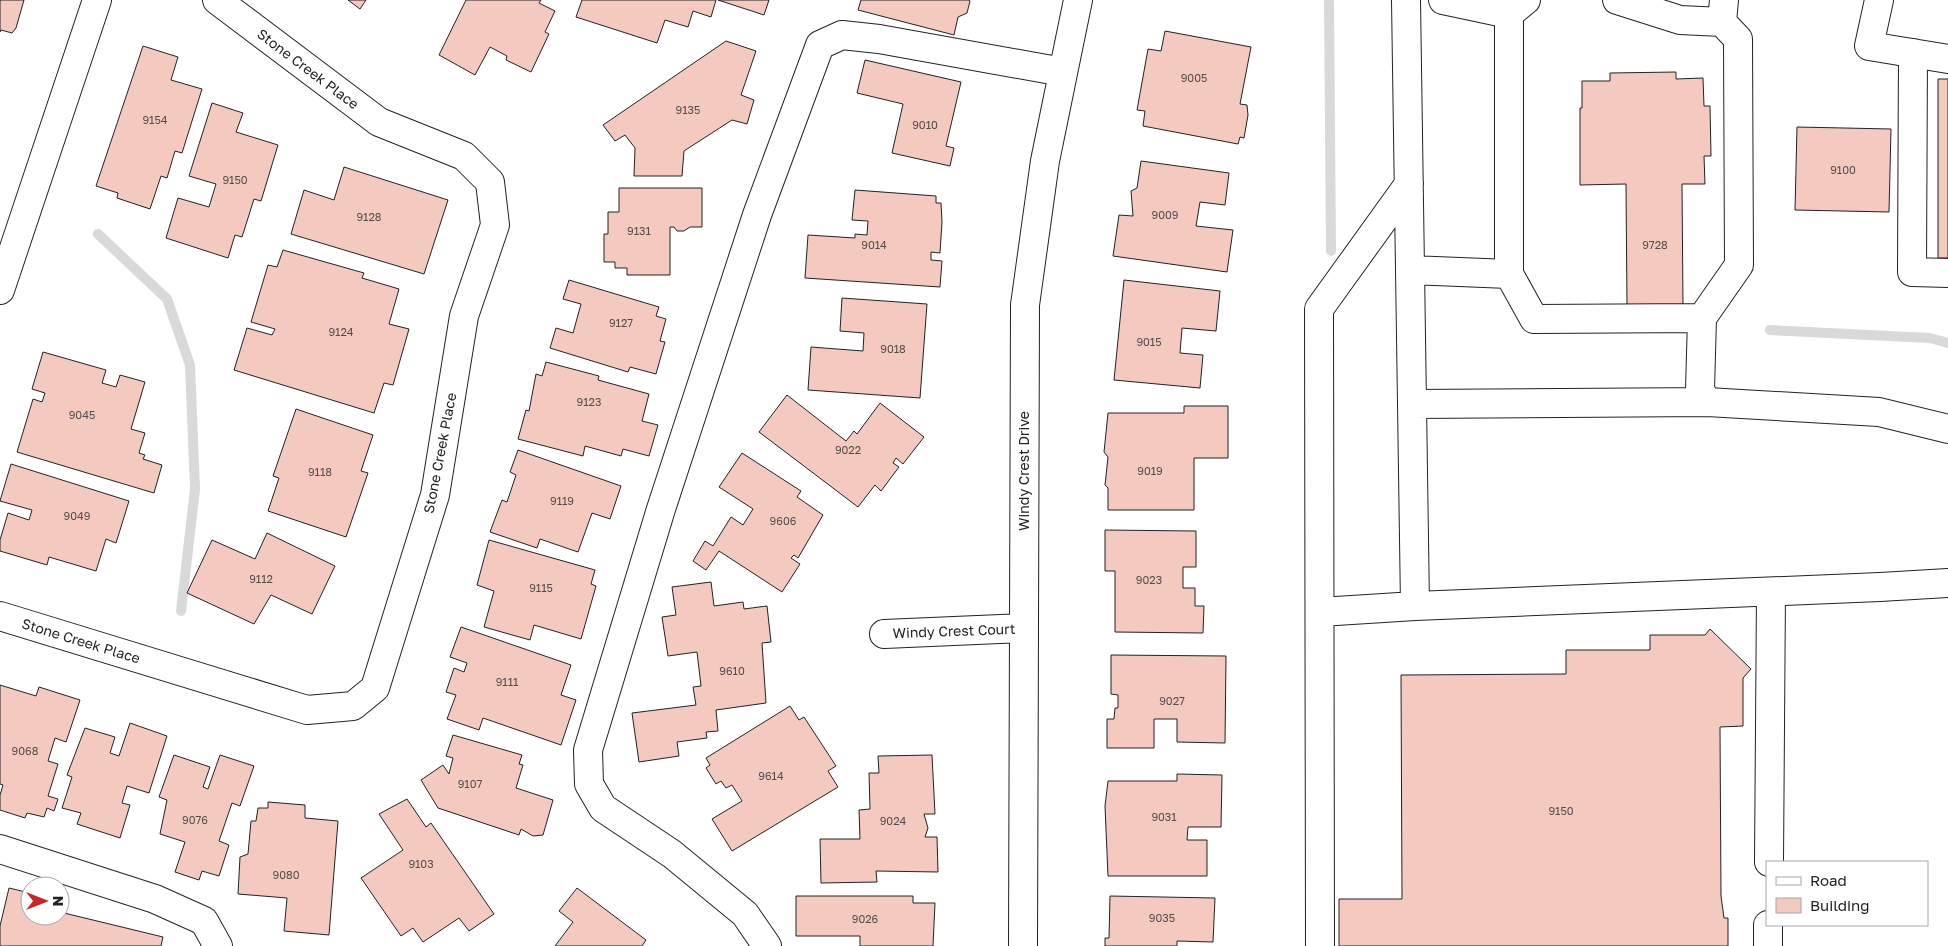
<svg xmlns="http://www.w3.org/2000/svg" width="1948" height="946" viewBox="0 0 1948 946" font-family="'Golos Text',sans-serif">
<rect width="100%" height="100%" fill="#fff"/>
<g fill="none" stroke-linecap="round" stroke-linejoin="round">
<path stroke="#d9d9d9" stroke-width="10" d="M1329,0L1331,251
M98,234L167,299L190,365L195,489L181,611
M1770,330L1930,338L1948,343"/>
</g>
<path fill="#f3c9c0" stroke="#222" d="M0,0H24L16,28L12,33L1,30L0,32Z
M348,0H366L360,9Z
M466,0H541L539,3L555,11L545,32L549,34L531,72L506,60L507,56L490,47L475,75L439,55Z
M582,0H716L711,17L693,11L688,27L665,20L657,43L576,17Z
M718,0H769L764,15Z
M861,0H969L970,1L967,13L958,17L954,35L858,10Z
M1165,31L1251,47L1240,104L1247,105L1248,115L1244,138L1240,137L1238,144L1143,126L1145,111L1137,110L1148,49L1161,51Z
M726,41L756,51L741,95L754,100L747,124L732,120L684,151L682,176H634L635,148L625,135L615,141L603,125Z
M143,46L178,57L171,80L202,89L182,153L175,151L167,178L161,176L150,209L117,198L118,193L96,186Z
M865,60L961,82L946,146L954,148L950,166L892,153L903,104L857,93Z
M1676,72V79L1703,78L1704,106H1710L1711,156H1704L1705,184H1682L1683,306L1627,307L1626,184L1580,185V108H1582V81H1610V73Z
M1938,79H1948V258H1938Z
M212,103L243,113L236,132L278,145L261,201L254,199L242,237L235,235L228,258L166,238L178,198L209,207L216,184L189,176Z
M1797,127L1891,129L1889,212L1795,210Z
M1141,161L1229,173L1225,205L1200,202L1196,226L1233,230L1227,272L1113,256L1119,215L1133,216L1131,191L1137,188Z
M344,167L448,200L424,274L291,234L304,190L334,200Z
M619,188H702V227H690L684,231H677L674,227H670V275H627V268H615V262H604V234H608V212H619Z
M855,190L936,196V203H941L942,222L940,253L931,252V260L942,261L940,287L805,278L808,235L855,238V234L867,235L868,221L852,220Z
M283,250L364,273L362,278L399,289L389,324L409,329L393,385L384,383L374,413L234,370L247,328L272,335L275,329L251,322L268,265L277,267Z
M569,280L659,307L656,316L666,319L660,341L665,342L656,374L630,367L628,372L550,348L556,328L573,333L581,304L563,299Z
M1124,280L1220,291L1216,331L1182,328L1180,353L1203,355L1200,388L1114,380Z
M842,298L927,304L920,398L808,390L811,347L863,351L864,333L840,331Z
M43,352L106,370L102,383L116,387L120,375L145,382L131,429L145,433L139,453L145,455L143,459L162,465L154,493L17,452L33,399L42,402L45,393L32,389Z
M546,362L599,376L598,380L649,394L642,421L658,425L649,456L623,449L621,456L585,446L583,456L518,439L526,410L529,411L536,374L542,376Z
M787,395L846,441L854,431L857,434L880,403L924,437L903,464L896,458L893,463L899,467L881,491L875,485L858,507L759,432Z
M1184,406H1228V458H1194V510H1108V488L1105,485L1108,457L1104,452L1108,413H1184Z
M296,409L373,435L361,471L368,473L346,537L268,511L279,478L273,476Z
M518,450L621,486L610,519L592,513L578,552L540,539L537,548L490,532L502,500L507,502L516,475L510,472Z
M742,453L801,491L797,497L823,515L798,558L794,555L791,558L800,564L782,592L719,551L706,570L693,561L705,541L713,546L731,517L743,525L753,509L719,487Z
M11,464L129,501L116,543L106,539L96,571L49,557L47,565L0,551V540L8,513L29,520L32,510L0,501Z
M1105,530L1196,531V567H1183V588H1195V606H1204L1203,633L1115,632V571H1105Z
M267,533L335,566L312,614L271,595L254,624L187,593L212,540L255,559Z
M489,540L595,570L591,584L596,586L581,639L534,625L530,640L484,627L494,591L477,585Z
M711,582L714,606L743,602L744,609L767,606L771,642L762,643L766,703L716,710L718,731L706,732L707,738L677,742L679,756L639,762L632,713L696,705L693,687L701,686L697,652L668,656L662,617L676,615L672,587Z
M461,627L571,665L561,695L576,700L561,745L483,718L479,730L447,719L456,695L446,692L454,668L464,672L467,663L450,657Z
M1710,629L1751,669L1743,678V726L1720,727L1721,896L1724,918H1728V946H1339V899H1402L1401,675L1566,674V650H1650V635H1705Z
M1111,655L1226,656L1225,743L1177,742V719H1154V748H1107V719H1114L1115,708H1118V695L1111,694Z
M0,685L36,696L39,687L80,700L66,742L55,738L48,761L58,764L48,796L58,799L54,811L47,808L44,817L27,813L25,818L0,810V795L3,785L0,784Z
M790,706L799,720L804,717L836,766L828,771L838,787L732,851L712,819L742,801L732,785L726,788L721,781L716,784L706,768L710,765L706,758Z
M130,723L167,736L149,793L127,786L122,803L130,805L120,838L77,824L81,813L62,808L72,777L67,775L85,728L115,737L110,753L119,756Z
M453,735L522,755L519,764L523,765L516,788L553,800L543,835L533,836L521,829L519,835L438,808L421,780L443,765L449,774L453,758L446,756Z
M174,755L210,767L203,787L208,789L220,755L254,766L240,806L232,803L219,841L229,845L219,876L202,871L199,880L175,872L185,842L160,834L167,800L159,797Z
M932,755L935,814H924L928,828L925,837H937L938,872L876,871L877,882L821,883L820,839H860L859,810L870,809L869,773H879L878,756Z
M1177,774L1222,775L1221,827H1188L1187,840H1207V876H1108L1105,806L1108,781H1177Z
M407,799L426,827L431,823L494,914L469,931L459,918L423,942L413,928L401,936L361,878L403,850L379,814Z
M268,802L305,805V818L338,821L329,935L284,931L287,898L238,894L240,857L248,854L251,821H256L258,808H268Z
M9,888L30,893V916H60V912L163,937L161,946H0V926Z
M577,888L646,940L642,946H555L573,922L559,911Z
M796,896H913V903H935L933,946H860V936H796Z
M1110,896L1215,898L1213,942L1177,941V946H1105V938H1109Z"/>
<g fill="none" stroke-linecap="round" stroke-linejoin="round">
<defs>
<path id="minor" d="M1406,0L1415,606
M1443,0L1509,14
M1526,0L1509,14V274L1534,319L1702,318
M1617,0L1680,20L1722,22
M1724,0L1722,22L1738,39L1739,265L1702,318L1700,390L1707,402L1879,412L1948,429
M1879,0L1869,46L1948,59
M1913,53L1912,272L1948,273
M1410,270L1509,274
M0,290L97,0
M1412,404L1707,402
M1320,612L1415,606L1880,587L1948,583
M0,616L307,710L353,706L375,688L435,495L464,316L495,225L490,182L464,156L379,122L217,0
M884,634L1024,628
M0,849L155,899L204,921L218,946
M1769,862L1771,592
M767,946L745,914L672,854L603,808L589,784L588,750L661,509L757,215L820,45L842,35L879,39L1063,72
M1023,946L1025,305L1045,161L1078,0
M1320,946L1319,309L1409,184
M1768,946V925"/>
</defs>
<use href="#minor" stroke="#222" stroke-width="30"/>
<use href="#minor" stroke="#fff" stroke-width="28"/>
</g>
<g text-anchor="middle" stroke-width="4" stroke-linejoin="round" paint-order="stroke">
<g font-size="11" fill="#564c4a">
<text x="1194" y="82">9005</text>
<text x="688" y="114">9135</text>
<text x="155" y="124">9154</text>
<text x="925" y="129">9010</text>
<text x="1843" y="174">9100</text>
<text x="235" y="184">9150</text>
<text x="1165" y="219">9009</text>
<text x="369" y="221">9128</text>
<text x="639" y="235">9131</text>
<text x="874" y="249">9014</text>
<text x="1655" y="249">9728</text>
<text x="621" y="327">9127</text>
<text x="341" y="336">9124</text>
<text x="1149" y="346">9015</text>
<text x="893" y="353">9018</text>
<text x="589" y="406">9123</text>
<text x="82" y="419">9045</text>
<text x="848" y="454">9022</text>
<text x="1150" y="475">9019</text>
<text x="320" y="476">9118</text>
<text x="562" y="505">9119</text>
<text x="77" y="520">9049</text>
<text x="783" y="525">9606</text>
<text x="261" y="583">9112</text>
<text x="1149" y="584">9023</text>
<text x="541" y="592">9115</text>
<text x="732" y="675">9610</text>
<text x="507" y="686">9111</text>
<text x="1172" y="705">9027</text>
<text x="25" y="755">9068</text>
<text x="771" y="780">9614</text>
<text x="470" y="788">9107</text>
<text x="1561" y="815">9150</text>
<text x="1164" y="821">9031</text>
<text x="195" y="824">9076</text>
<text x="893" y="825">9024</text>
<text x="421" y="868">9103</text>
<text x="286" y="879">9080</text>
<text x="1162" y="922">9035</text>
<text x="865" y="923">9026</text>
</g>
<g font-size="14" fill="#222" stroke="#fff">
<text transform="translate(308 69) rotate(37)" y="5">Stone Creek Place</text>
<text transform="translate(440 453) rotate(-79)" y="5">Stone Creek Place</text>
<text transform="translate(1024 471) rotate(-90)" y="5">Windy Crest Drive</text>
<text transform="translate(954 631) rotate(-2)" y="5">Windy Crest Court</text>
<text transform="translate(81 641) rotate(17)" y="5">Stone Creek Place</text>
</g>
</g>
<rect x="1766" y="861" width="162" height="65" fill="#ffffff" stroke="#a7a7a7"/>
<rect x="1776" y="877" width="25" height="8" fill="#ffffff" stroke="#a7a7a7"/>
<text x="1810" y="886" font-size="15" fill="#222222">Road</text>
<rect x="1776" y="898" width="25" height="15" fill="#f3c9c0" stroke="#a7a7a7"/>
<text x="1810" y="911" font-size="15" fill="#222222">Building</text>
<g transform="translate(45 901) rotate(90)"><circle r="24" fill="#ffffff" stroke="#a7a7a7"/>
<path d="M0-4L9 19L0 12L-9 19Z" fill="#c62828"/>
<text y="-8" font-size="14" font-weight="bold" text-anchor="middle" fill="#222222">N</text>
</g>
</svg>
